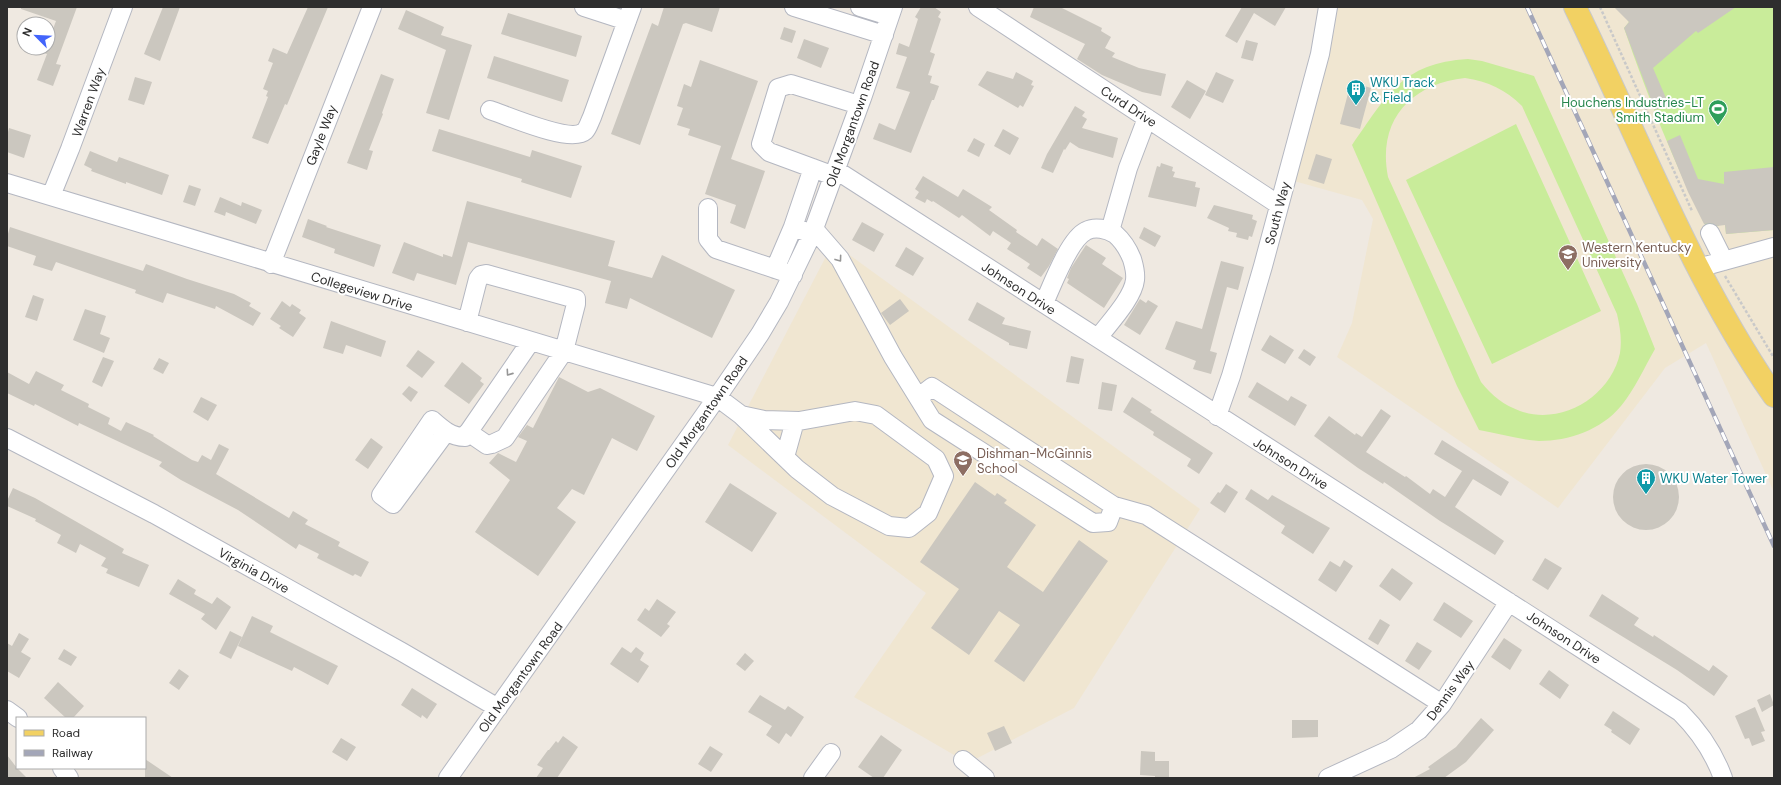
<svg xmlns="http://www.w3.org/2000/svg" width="1781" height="785" viewBox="0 0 1781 785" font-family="'DM Sans',sans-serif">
<rect width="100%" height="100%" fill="#efe9e1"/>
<path fill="#f0e6d1" d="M1337,7H1774V492L1706,343L1665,368L1558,508L1337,357L1352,323L1373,219L1362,200L1294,181L1335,28Z
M833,243L1200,509L1074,708L968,763L854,697L926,593L728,445Z"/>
<path fill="#c9ec9a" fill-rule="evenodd" d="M1619,7H1774V230L1726,234L1724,216H1718L1719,226L1706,227C1674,163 1647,95 1624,28L1629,22Z
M1468,59L1482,61L1534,76L1637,304L1655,349C1644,368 1635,389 1621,406C1601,430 1569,441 1539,441C1520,440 1498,433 1479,430L1457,386L1352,145C1387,96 1401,63 1468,59ZM1465,78C1488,81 1506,90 1522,106L1617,314C1620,327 1622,340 1620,353C1611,396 1562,426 1520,411C1504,405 1492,396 1481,382L1388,177C1377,121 1410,84 1465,78Z
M1516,124L1601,311L1492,364L1406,180Z"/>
<path fill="#cbc7bf" d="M21,7H77L56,64L61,65L53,86L37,80L47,54L44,53L46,48H48V42L56,21L21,9Z
M163,7H180L160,61L144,54Z
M308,7H328L287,105L285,104L268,144L252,138L268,97L266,96L268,91L263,89L273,63L268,61L273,48L287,54Z
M664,7H720L712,32L686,23L683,24L640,145L611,134L652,23L658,26Z
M921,7H934L941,12L938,17L941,19L930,52L935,54L928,75L932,76L930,83L939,86L934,100H932L911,153L873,139L879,123L895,130L910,92L896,88L907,57L896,54L899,43L909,47L918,19L915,17Z
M1034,7H1060L1102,28L1101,31L1111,37L1105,48L1115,53L1112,57L1139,68L1166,74L1161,96L1142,92L1102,75L1077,59L1085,44L1030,17Z
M1242,7H1286L1275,26L1254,13L1237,43L1225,36Z
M1614,7H1736L1698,33L1696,31L1653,68L1669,105L1655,110L1624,28L1629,22Z
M406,10L444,27L441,35L472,45L449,120L426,113L446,50L398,29Z
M508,13L582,36L576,57L501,34Z
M784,27L796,31L792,43L780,39Z
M804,39L829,48L821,68L797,58Z
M1246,40L1258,43L1253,61L1241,58Z
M494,56L569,80L562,102L487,78Z
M700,60L758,81L731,159L765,171L745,229L730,223L736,205L705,194L721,146L688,135L690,129L677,125L683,108L677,106L684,84L691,87Z
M987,71L1013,79L1016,72L1033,81L1031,85L1034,86L1023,107L1020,105L1018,108L978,85Z
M1216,72L1234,80L1223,103L1205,95Z
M381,74L394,79L382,113L383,114L369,150L373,151L367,170L347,163Z
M135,77L152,82L144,105L128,100Z
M1187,80L1206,91L1190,119L1171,107Z
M1351,82L1371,88L1360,129L1340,124Z
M1075,106L1085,112L1082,116L1087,119L1082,128L1118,138L1113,158L1079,148L1070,142L1065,150L1064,149L1053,173L1041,168L1047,154Z
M9,128L31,135L24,158L7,152V136Z
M439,129L530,157L532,150L582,166L571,198L521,182L522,179L432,151Z
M1003,129L1019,138L1010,155L994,146Z
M1680,135L1698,179L1724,184V172L1774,167V230L1726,234L1725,225L1717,226L1711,223L1704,224L1688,192L1667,141Z
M974,138L985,144L979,157L967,151Z
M90,151L117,162L119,157L169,175L162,195L126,182V184L91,171L92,169L84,165Z
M1316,154L1332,159L1324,184L1308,179Z
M1161,163L1173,167L1172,171L1175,172L1173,177L1196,182L1195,187L1200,188L1196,207L1148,197L1157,166L1160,167Z
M923,176L958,197L963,189L992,207L989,210L1017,230L1016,232L1037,246L1042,238L1058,249L1049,266L1041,277L1027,268L1030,264L1007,249L1011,243L993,231L990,236L962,215L959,218L933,201L932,202L927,199L925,203L915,198L919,192L915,189Z
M189,185L201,189L195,206L183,202Z
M220,197L241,206L242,202L262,210L256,224L226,212L225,216L214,212Z
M467,201L615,241L608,266L652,278L662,255L735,290L712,338L630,298L627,309L605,303L611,281L468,242L456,285L417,273L414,281L392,273L404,242L443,257V254L452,257Z
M1214,205L1253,215L1252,219L1257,221L1252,237L1249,236L1248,240L1236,237L1237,233L1228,231L1229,228L1207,218Z
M308,219L327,226L326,227L381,245L374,267L334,253L335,249L302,237Z
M862,222L884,234L874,252L852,240Z
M10,227L143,271L146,264L187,279L234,294L251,303L249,306L261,313L253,326L216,306L215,309L167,293L163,303L135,293L136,290L56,262L52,271L33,265L36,256L7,246V237Z
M1144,227L1161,236L1155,247L1139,238Z
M1086,245L1106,258L1102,264L1123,278L1104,308L1067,283L1069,279L1067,278L1071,268Z
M906,247L924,258L913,276L895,266Z
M1221,261L1244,267L1238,290L1227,287L1210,351L1217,353L1211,374L1193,369L1196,361L1165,349L1176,321L1202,329Z
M33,295L44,299L37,321L25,317Z
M900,299L909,311L890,325L881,313Z
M1140,299L1146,303L1148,300L1158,306L1140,335L1124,325Z
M282,301L290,307L292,304L301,310L299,313L306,318L293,337L279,328L281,326L270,319Z
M977,302L1005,318L1002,324L1031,331L1027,349L1009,345V343L968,320Z
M85,309L106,316L100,334L110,338L104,353L73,340Z
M331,321L386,341L381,357L346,345L343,354L323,348Z
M1270,335L1294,350L1285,364L1261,350Z
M1304,349L1316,357L1310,366L1298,358Z
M418,350L435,362L422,378L406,366Z
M1071,356L1084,359L1079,384L1066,382Z
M103,357L114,361L102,387L92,382Z
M159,358L169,363L163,374L153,369Z
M462,362L482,378L480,381L484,384L469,404L444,386Z
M36,371L64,385L61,390L89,404L88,407L110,418L108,424L121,431L126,422L154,435L153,436L192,460L198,462L202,455L211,460L219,444L229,449L216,474L289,518L293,511L308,520L305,524L340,542L338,546L369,562L361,577L355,574L353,576L317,558L319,554L299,544L296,549L238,510L181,480L159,466L162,462L79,423L78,426L35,404L34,406L7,393V372L29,384Z
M559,377L588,392L600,388L655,416L637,451L612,438L584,495L572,489L557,508L576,522L538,576L475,532L510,480L489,463L498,453L516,462L527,441L518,437L527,425L533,428Z
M1102,382L1117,385L1112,411L1098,409Z
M1257,382L1288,401L1291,396L1307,405L1295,426L1248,397Z
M409,386L418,392L411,402L402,394Z
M201,397L217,405L208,421L193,412Z
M1132,397L1152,410L1150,412L1213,453L1199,474L1187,466L1191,459L1153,435L1154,432L1123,412Z
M1381,409L1391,416L1366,452L1405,477L1406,476L1430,494L1433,489L1445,497L1462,471L1434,454L1442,440L1509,482L1501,496L1473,479L1455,507L1504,541L1495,555L1440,521L1384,482L1383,484L1358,468L1314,436L1329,416L1355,435L1356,433L1362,437Z
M371,438L383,447L368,469L355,460Z
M1613 497a33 33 0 1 1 66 0a33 33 0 1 1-66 0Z
M975,482L995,496L997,493L1007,500L1004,503L1036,525L1007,567L1043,592L1079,540L1108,561L1024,682L994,661L1020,625L999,611L969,655L931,628L959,589L920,562Z
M730,483L777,513L752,552L705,522Z
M1226,484L1238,492L1225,513L1210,503L1218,492L1220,493Z
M13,488L35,498L124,549L122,553L149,565L139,587L106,573L108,569L101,566L106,558L80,544L76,553L57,543L61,535L35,521L36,519L7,506V501Z
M1251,489L1268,500L1272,495L1330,528L1313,554L1281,533L1285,526L1245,499Z
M1545,558L1562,568L1548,590L1532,580Z
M1344,560L1353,566L1336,592L1318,580L1330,561L1340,567Z
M1392,568L1413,583L1400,601L1379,586Z
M178,579L196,590L194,594L212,604L217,597L231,607L216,630L201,619L205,614L169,594Z
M1602,594L1639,618L1634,625L1653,637L1654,635L1709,671L1713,665L1728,676L1714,696L1677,670L1589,616Z
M657,599L676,612L667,624L670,626L661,637L637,620L645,608L649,611Z
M1444,602L1473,621L1461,638L1433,620Z
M252,616L273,626L270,632L338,666L328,685L294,667L292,671L238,646Z
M1380,619L1390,625L1378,645L1368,639Z
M230,631L242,637L231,659L219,653Z
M19,633L29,639L21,652L31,658L19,678L7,671V643L12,646Z
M1504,638L1522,650L1510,670L1491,657Z
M1417,642L1432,651L1419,670L1405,661Z
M622,647L631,653L636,647L644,653L640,660L649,666L638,683L610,664Z
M64,649L77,657L71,666L58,659Z
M745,653L754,661L745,671L736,664Z
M179,669L189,676L179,690L169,683Z
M1549,670L1569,685L1560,699L1539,684Z
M58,682L84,706L73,718H66L44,698Z
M412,688L437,704L427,719L422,715L421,718L401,705Z
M1770,694L1774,705L1762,712L1757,700Z
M760,695L785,710L788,706L804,717L791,737L786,733L779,744L766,735L772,726L748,712Z
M1755,707L1765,731L1761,732L1765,741L1752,746L1749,738L1745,739L1735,716Z
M1613,711L1640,729L1630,745L1611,732L1612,730L1604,725Z
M1481,718L1494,730L1466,762L1444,778H1413L1430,769L1428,767L1456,747Z
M1292,720H1318V737L1292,738Z
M1004,726L1012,743L995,751L987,733Z
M881,735L902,750L883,778H874L858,767Z
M563,736L578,747L557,778H536L543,768L537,765L548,750H549L556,741L558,743Z
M341,738L356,747L347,761L332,752Z
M710,746L723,754L711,772L698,764Z
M1141,751L1155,752V761H1169V778H1155V776L1140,775Z
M7,755L17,768L27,778H7Z
M145,759L173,778H145Z"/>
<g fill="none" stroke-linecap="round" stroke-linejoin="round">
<defs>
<path id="minor" d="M584,7L627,21
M794,7L884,35
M860,7L889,16
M978,7L1279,205
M490,110C508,116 571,144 585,131C588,128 590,121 592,117L632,7
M836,170L1680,712C1699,731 1714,753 1723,778
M834,176L769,152L761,144L778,88L791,84L859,105
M7,183L717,397L741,415
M51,196L70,149L123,7
M708,208V239L716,249L793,275
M814,229L840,259L893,357L932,420L1093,523L1108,522L1114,506L932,387L919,397
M1110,231L1128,168L1147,118
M1710,233L1724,261
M812,234L793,227L813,168
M271,264L372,7
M1698,268L1774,247
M775,269L793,227
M1044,303C1052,286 1069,239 1086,231C1095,226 1107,229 1115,234C1123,241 1128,249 1132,259C1134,266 1136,272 1135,280C1133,298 1109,323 1098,338
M467,322L478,279L481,275L486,274L576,299V304L564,351L505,438L492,444L487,445L468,432
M855,411L876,415L936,459L944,476L928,513L909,528L889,526L832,496L797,469L741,415L764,420L799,421Z
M1217,416L1231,376L1263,266L1320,54L1328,7
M446,432L393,504L381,495L432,420C442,429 451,437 465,437L531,341
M7,438L154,514L402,652L498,708
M785,457L795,421
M1114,506L1146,515L1442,704
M7,710L18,718
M963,760L985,778
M62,768L69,778
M448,778L720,393L760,334L779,302L812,234L862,98L893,7
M813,778L831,753
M1328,778L1391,749L1419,730L1442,704L1509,602"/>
<path id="major" d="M1575,7C1639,138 1691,276 1774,396"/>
</defs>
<use href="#minor" stroke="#b4b7c1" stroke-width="20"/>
<use href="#major" stroke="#c9c9c9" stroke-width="24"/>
<path stroke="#c9c9c9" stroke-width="2.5" stroke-dasharray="3 2" stroke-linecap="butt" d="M1600,7L1692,211
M1725,276L1774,358"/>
<use href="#minor" stroke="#fff" stroke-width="18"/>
<use href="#major" stroke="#f2d163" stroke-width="22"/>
<defs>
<path id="rail" d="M1527,7L1774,546"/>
</defs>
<use href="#rail" stroke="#a3a6b8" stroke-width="4.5"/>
<use href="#rail" stroke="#fff" stroke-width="3" stroke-dasharray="9" stroke-linecap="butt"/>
</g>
<defs><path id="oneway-chevron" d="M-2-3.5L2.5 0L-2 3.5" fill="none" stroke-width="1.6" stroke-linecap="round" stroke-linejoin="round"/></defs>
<g stroke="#969696">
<use href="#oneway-chevron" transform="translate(839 259) rotate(54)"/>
<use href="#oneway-chevron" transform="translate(509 373) rotate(125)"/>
</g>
<defs>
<symbol id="building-pin" viewBox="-11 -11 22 30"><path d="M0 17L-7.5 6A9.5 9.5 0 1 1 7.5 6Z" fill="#0f9aa8" stroke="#fff"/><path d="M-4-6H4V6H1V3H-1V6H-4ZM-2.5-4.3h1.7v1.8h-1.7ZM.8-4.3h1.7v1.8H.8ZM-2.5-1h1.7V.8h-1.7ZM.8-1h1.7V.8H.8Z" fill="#fff"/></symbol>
<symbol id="stadium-pin" viewBox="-11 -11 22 30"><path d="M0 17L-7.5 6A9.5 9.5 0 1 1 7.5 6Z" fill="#2e9e5b" stroke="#fff"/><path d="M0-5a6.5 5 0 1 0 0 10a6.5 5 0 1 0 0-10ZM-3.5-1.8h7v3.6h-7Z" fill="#fff"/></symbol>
<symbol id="university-pin" viewBox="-11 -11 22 30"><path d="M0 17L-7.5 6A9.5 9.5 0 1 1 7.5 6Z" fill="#8d6e63" stroke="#fff"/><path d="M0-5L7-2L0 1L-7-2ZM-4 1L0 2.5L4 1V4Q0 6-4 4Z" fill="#fff"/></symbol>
<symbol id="school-pin" viewBox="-11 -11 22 30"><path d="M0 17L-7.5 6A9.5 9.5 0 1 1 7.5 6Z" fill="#8d6e63" stroke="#fff"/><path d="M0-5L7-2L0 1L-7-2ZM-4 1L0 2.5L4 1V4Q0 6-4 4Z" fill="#fff"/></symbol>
</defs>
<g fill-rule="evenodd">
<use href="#building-pin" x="1345" y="78" width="22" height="30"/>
<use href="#stadium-pin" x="1707" y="98" width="22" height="30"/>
<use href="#university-pin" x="1557" y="243" width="22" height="30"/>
<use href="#school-pin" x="952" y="449" width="22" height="30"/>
<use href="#building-pin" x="1635" y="467" width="22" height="30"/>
</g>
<g text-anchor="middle" stroke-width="4" stroke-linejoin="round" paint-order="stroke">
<g font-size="13" fill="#0d838f" stroke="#fff" text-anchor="start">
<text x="1370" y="87">WKU Track<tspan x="1370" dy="15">&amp; Field</tspan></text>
<text x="1660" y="483">WKU Water Tower</text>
</g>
<g font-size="13" fill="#2e2e2e" stroke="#fff">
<text transform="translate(88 102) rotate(-70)" y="5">Warren Way</text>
<text transform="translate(1129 106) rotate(33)" y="5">Curd Drive</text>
<text transform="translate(852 124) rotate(-70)" y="5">Old Morgantown Road</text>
<text transform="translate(321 135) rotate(-69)" y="5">Gayle Way</text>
<text transform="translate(1277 213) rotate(-75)" y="5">South Way</text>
<text transform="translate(1019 288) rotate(33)" y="5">Johnson Drive</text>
<text transform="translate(362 291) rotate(17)" y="5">Collegeview Drive</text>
<text transform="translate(706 412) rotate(-55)" y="5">Old Morgantown Road</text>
<text transform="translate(1291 463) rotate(32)" y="5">Johnson Drive</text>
<text transform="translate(254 570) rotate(29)" y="5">Virginia Drive</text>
<text transform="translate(1564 637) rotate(33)" y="5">Johnson Drive</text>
<text transform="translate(520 677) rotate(-54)" y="5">Old Morgantown Road</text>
<text transform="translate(1450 690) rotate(-54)" y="5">Dennis Way</text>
</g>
<g font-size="13" fill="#27864d" stroke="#fff" text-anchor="end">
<text x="1704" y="107">Houchens Industries-LT<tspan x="1704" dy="15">Smith Stadium</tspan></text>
</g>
<g font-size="13" fill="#785e54" stroke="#fff" text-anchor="start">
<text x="1582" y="252">Western Kentucky<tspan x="1582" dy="15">University</tspan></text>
<text x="977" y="458">Dishman-McGinnis<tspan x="977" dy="15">School</tspan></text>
</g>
</g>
<rect width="1781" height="785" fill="none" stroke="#2e2e2e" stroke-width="16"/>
<rect x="16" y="717" width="130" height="52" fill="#ffffff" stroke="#ababab"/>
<rect x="24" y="730" width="20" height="6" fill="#f2d163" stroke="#ababab"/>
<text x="52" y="737" font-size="12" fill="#2e2e2e">Road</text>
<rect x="24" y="750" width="20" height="6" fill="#a3a6b8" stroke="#ababab"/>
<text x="52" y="757" font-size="12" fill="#2e2e2e">Railway</text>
<g transform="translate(36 36) rotate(294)"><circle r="19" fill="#ffffff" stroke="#ababab"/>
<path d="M0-3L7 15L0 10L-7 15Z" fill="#4264fb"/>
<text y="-6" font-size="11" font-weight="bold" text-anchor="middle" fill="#2e2e2e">N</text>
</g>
</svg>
